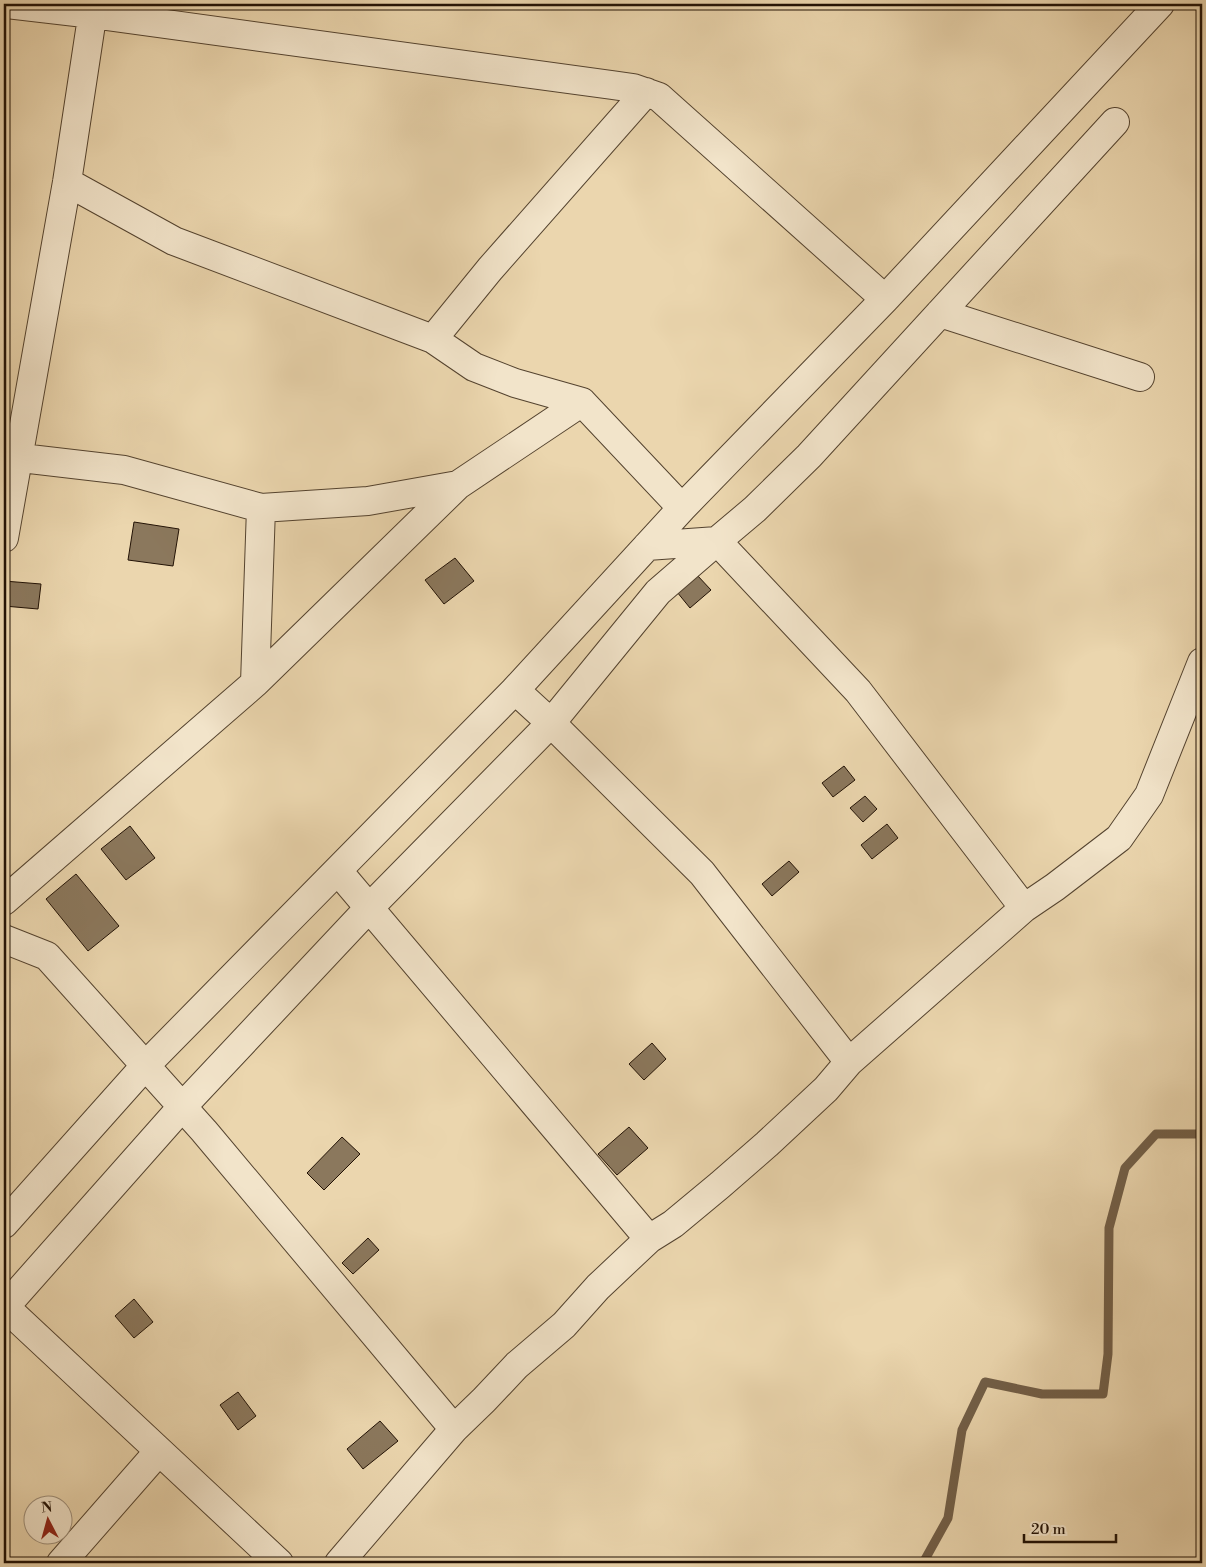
<svg xmlns="http://www.w3.org/2000/svg" width="1206" height="1567" viewBox="0 0 1206 1567" font-family="'Libre Bodoni',serif">
<rect width="100%" height="100%" fill="#ebd6ae"/>
<filter id="stains"><feTurbulence type="fractalNoise" baseFrequency=".004" numOctaves="4"/><feColorMatrix values="0 0 0 0 .2 0 0 0 0 .09 0 0 0 0 .02 0 0 0 .5 -.17"/></filter>
<radialGradient id="worn" r=".72"><stop offset=".6" stop-color="#630" stop-opacity="0"/><stop offset="1" stop-color="#630" stop-opacity=".3"/></radialGradient>
<g fill="none" stroke-linecap="round" stroke-linejoin="round">
<path stroke="#725f48" stroke-width="9" d="M923,1563L948,1518L962,1430L985,1382L1042,1394H1103L1108,1354L1109,1228L1125,1168L1156,1134H1202"/>
</g>
<path fill="#8b785d" stroke="#221205" d="M134,522L179,529L173,566L128,560Z
M455,558L474,581L444,604L425,580Z
M697,575L711,590L690,608L677,592Z
M4,581L41,584L38,609L4,606Z
M844,766L855,780L833,797L822,783Z
M865,796L877,809L863,822L850,808Z
M887,824L898,838L872,859L861,845Z
M130,826L155,858L126,880L101,849Z
M789,861L799,872L772,896L762,884Z
M76,874L119,926L88,951L46,899Z
M652,1043L666,1059L644,1080L629,1064Z
M629,1127L648,1148L617,1175L598,1154Z
M342,1137L360,1154L324,1190L307,1173Z
M368,1238L379,1250L353,1274L342,1263Z
M134,1299L153,1322L134,1338L115,1316Z
M238,1392L256,1416L238,1430L220,1405Z
M380,1421L398,1441L363,1469L347,1449Z"/>
<g fill="none" stroke-linecap="round" stroke-linejoin="round">
<defs>
<path id="minor" d="M7,4L93,14L612,85L633,88L659,97L885,299
M646,92L490,269L433,339L474,367L515,383L582,402L682,508
M67,182L174,241L433,339
M940,313L1140,377
M4,456L124,470L261,508L368,501L458,485
M4,538L67,182L94,4
M647,546L717,541L755,509L809,456L1115,122
M255,683L261,508
M515,690L551,723L702,873L849,1062
M338,871L649,1239
M4,901L255,683L458,485L582,402
M4,939L47,956L204,1131L454,1429
M4,1224L145,1066L515,690L682,508L885,299L1160,4
M4,1306L279,1563
M4,1308L182,1107L369,908L551,723L658,592L717,541L858,691L1024,908
M61,1563L159,1451
M339,1563L454,1429L484,1400L517,1365L564,1325L598,1287L649,1239L673,1224L720,1185L767,1144L826,1089L849,1062L1024,908L1055,887L1119,838L1149,795L1202,662"/>
</defs>
<use href="#minor" stroke="#54432f" stroke-width="30"/>
<use href="#minor" stroke="#f2e4ca" stroke-width="28"/>
</g>
<rect width="1206" height="1567" fill="none" stroke="#ebd6ae" stroke-width="20"/>
<rect x="5" y="5" width="1196" height="1557" fill="none" stroke="#221205" stroke-width="2.5"/>
<rect x="10" y="10" width="1186" height="1547" fill="none" stroke="#221205"/>
<g transform="translate(48 1520) rotate(354)"><circle r="24" fill="#f2e4ca" stroke="#9f907b"/>
<path d="M0-4L9 19L0 12L-9 19Z" fill="#8f2418"/>
<text y="-8" font-size="14" font-weight="bold" text-anchor="middle" fill="#221205">N</text>
</g>
<path d="M1024 1534v8h92v-8" fill="none" stroke="#221205" stroke-width="2.5"/>
<text x="1031" y="1534" font-size="15" fill="#221205" stroke="#f2e4ca" stroke-width="4" paint-order="stroke">20 m</text>
<rect width="100%" height="100%" filter="url(#stains)"/>
<rect width="100%" height="100%" fill="url(#worn)"/>
</svg>
